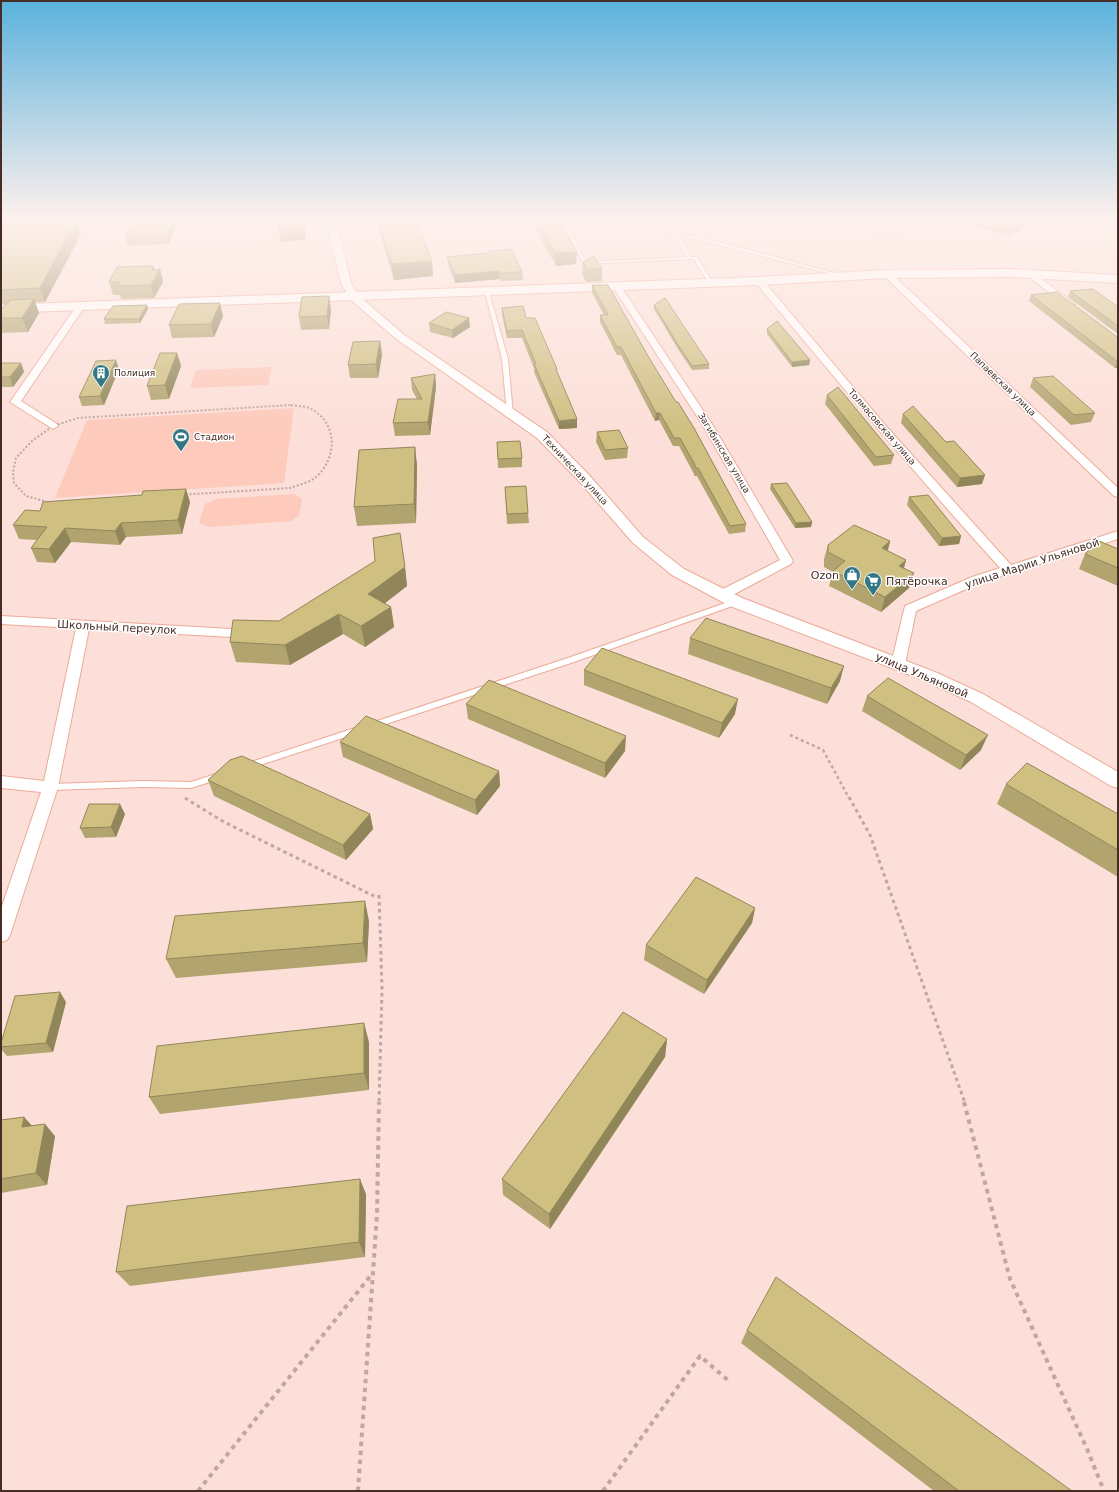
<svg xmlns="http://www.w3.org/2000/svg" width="1119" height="1492" viewBox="0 0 1119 1492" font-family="'DejaVu Sans',sans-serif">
<rect width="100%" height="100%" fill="#fcdfd8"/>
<path fill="#fdcabc" d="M272,367L268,385L190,388L196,370Z
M294,408L284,483L55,498L87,420Z
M294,494L302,499L299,516L291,521L210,527L199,523L205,504L216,499Z"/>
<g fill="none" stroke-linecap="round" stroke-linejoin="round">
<defs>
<path id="service" d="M623,221H629L719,242L842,275L840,276L679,235L691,257H697L713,283V284H709L694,259L585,264L583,263L564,226L566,225L568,226L586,262L686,257L675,234Z
M830,221H836L901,237L899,238Z
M487,291L489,292L508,359L513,414L510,416L507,414L502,359L485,292Z
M734,600H736L739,602L738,604L574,662L374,728L371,729L367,726L368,724L568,658Z
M358,727L361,728L362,730L361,732L248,769L244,766L245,764Z
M219,773L222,774L223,776L222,778L191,788L143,787L50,790L47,789L46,787L47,785L50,784L143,781L191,782Z"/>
<path id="minor" d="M887,271L890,272L1118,488V497L1114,496L884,276L883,274Z
M1032,272L1074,303L1075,305L1074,307H1068L1029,277L1028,275L1029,273Z
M759,278L762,279L885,425L1011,565L1118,531V539L980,583L916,611L905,664L903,667L898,669L893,667L891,664L905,606L972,577L1000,568C916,475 836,380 756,283L755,281Z
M617,284L621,287L712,424L793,561L791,564L727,598H717L716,595L717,592L780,560L702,424L613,287Z
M81,303L85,306L21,401L57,424L58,426L53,429L10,402L78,304Z
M1,616L232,629L237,630L239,633L237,636L232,637L89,629L58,787L10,935L7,940L1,942V909L41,792L1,788V776L44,781L76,628L1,624Z"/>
<path id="tertiary" d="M326,221H336L351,283L358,295L403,334L547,432L589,475L643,537L684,569L742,598L935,672L983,694L1118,772V788L1111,786L971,702L923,680L730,606L672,575L633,543L579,481L537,438L395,338L350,299L341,283Z"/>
<path id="secondary" d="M1010,269L1118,275V283L1010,277L887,278L759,285L1,313V305L759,277L887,270Z"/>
</defs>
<use href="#service" stroke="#ecaa97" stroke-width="2"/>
<use href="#minor" stroke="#ecaa97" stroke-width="2"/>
<use href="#tertiary" stroke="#ecaa97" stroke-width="2"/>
<use href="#secondary" stroke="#ecaa97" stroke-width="2"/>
<path stroke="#c2a69f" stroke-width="2" stroke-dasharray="2 2" stroke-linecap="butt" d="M291,405C297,406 304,406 309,408C338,421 338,458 316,477C309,483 298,485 290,488L51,503L26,496L14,483L13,472L16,458L32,441L53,426L78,418Z"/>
<path stroke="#c2a69f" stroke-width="2.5" stroke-dasharray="3 3" stroke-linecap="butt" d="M790,735L823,750L849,798"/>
<path stroke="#c2a69f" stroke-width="3" stroke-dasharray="3.5 3.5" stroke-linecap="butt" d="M849,797L870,835L965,1103
M185,798L224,822L374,896
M379,895L382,989L379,1103"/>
<path stroke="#c2a69f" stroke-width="4" stroke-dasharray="4.5 4.5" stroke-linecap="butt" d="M964,1102L1010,1279L1087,1449L1104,1491
M198,1491L372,1274
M358,1491L377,1214L379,1102
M603,1491L700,1356L730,1382"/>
<use href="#service" fill="#fff" fill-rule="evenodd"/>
<use href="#minor" fill="#fff" fill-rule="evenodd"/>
<use href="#tertiary" fill="#fff" fill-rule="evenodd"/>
<use href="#secondary" fill="#fff" fill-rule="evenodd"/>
</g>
<path fill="#b2a46f" d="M1,221H4L1,225L31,223L32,221H60V222L76,221L81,234L45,302H35L39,313L28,332L1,333V309L7,304H1Z
M376,221H416L433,276L394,280Z
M531,221H558L576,264L556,266Z
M954,221H1035L1009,236Z
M176,225L169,244L128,246L125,237Z
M489,251L522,272L523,280L500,281V279L455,283L448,264L447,257L489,253Z
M583,262L602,269V281L586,282L582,274Z
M153,266L154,269H160L163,282L154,298L121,299L120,295H113L109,282Z
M592,285L648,356L746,524L745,532L729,534L697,476H694V474L679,446H673L659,420L655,421L621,355H617L600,322V315H604L592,293Z
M1070,291L1118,307V334L1068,297Z
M1031,295L1117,337L1118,368H1115L1029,301Z
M147,305L148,309L140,323L105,324L104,319Z
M654,305L709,364V369L692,370L678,349L654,309Z
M502,308L526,318L557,369V373L577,428L559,429L534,372V368L522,338H507L502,315Z
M331,309L329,329L301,330L299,317Z
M223,316L214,337L172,338L169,325Z
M429,323L470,327L453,338L430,332Z
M767,329L810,360L809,365L792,367L767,334Z
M380,341L382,355L378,378H350L348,365Z
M177,353L181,366L169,399L151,400L147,386Z
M1,363H21L24,372L13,387H1Z
M119,369L104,405L82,406L79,397Z
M435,374L436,387L430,435L395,436L393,423L417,399L412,390L411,378Z
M1033,378L1095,413L1091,422L1071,425L1030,387Z
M827,395L894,455L891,464L874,466L825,404Z
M903,414L982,484L957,487L901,423Z
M597,432L628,448L627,458L605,460L596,442Z
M497,442L522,458V467L498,468Z
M415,447L417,466L416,523L357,526L354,507Z
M771,484L812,522L811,527L795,528L770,489Z
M505,487L528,513L529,523L507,524Z
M909,497L961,536L959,544L939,546L907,505Z
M190,502L182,534L126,537L120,545L71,542L55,563L37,562L31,548L37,540L19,539L13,525L40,511Z
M890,541L888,551L906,560L904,568L909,588L881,612L829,586L833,572L824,567V559L828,545Z
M1118,549V586L1079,569L1085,554Z
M405,567L407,586L385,603L391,607L394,627L365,647L343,634L290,665L236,662L230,642Z
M690,638L840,681L827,704L688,654Z
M584,670L735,714L719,738L584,685Z
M867,696L981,750L960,770L862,711Z
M466,704L625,751L605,778L468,719Z
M340,742L499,771L500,786L477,815L343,757Z
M208,780L370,814L373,829L346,860L214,796Z
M1006,784L1118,814V877L997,804Z
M125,814L116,837L85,838L80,828Z
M755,908L752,923L704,994L644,960L646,945Z
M369,921L367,962L176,978L166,959Z
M66,1002L53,1052L7,1056L1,1049V1047Z
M667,1039L665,1057L550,1229L503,1195L502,1179Z
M369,1042V1090L160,1114L149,1097Z
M24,1117L32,1126L55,1136L47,1185L1,1193V1120Z
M366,1194L365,1257L130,1286L116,1272Z
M747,1330L1072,1491H934L741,1343Z"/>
<path fill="#91865a" d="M1,221H4L1,225Z
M49,221H60L53,236L48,222Z
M76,221L81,234L45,302L40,288Z
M173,221H175L176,225L169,244L167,236Z
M303,221H304L306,240L281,242L279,231Z
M471,221H483L471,222Z
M1015,221H1035L1009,236L1014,222Z
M577,252L576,264L556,266L555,253Z
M432,261L433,276L394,280L392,264Z
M153,266L156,276L160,269L163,282L154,298L151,285L152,270Z
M499,271L500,279L455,283V275Z
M329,296L331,309L329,329L327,316Z
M34,299L39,313L28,332L22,318Z
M220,303L223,316L214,337L211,324Z
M147,305L148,309L140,323L139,319Z
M469,318L470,327L453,338L452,330Z
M380,341L382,355L378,378L376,364Z
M177,353L181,366L169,399L165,385Z
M116,360L119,369L104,405L100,396Z
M810,360L809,365L792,367V362Z
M1117,362H1118V368H1115Z
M21,363L24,372L13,387L10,377Z
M435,374L436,387L430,435L428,422Z
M656,413H660L659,420L655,421Z
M577,419V428L559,429V421Z
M415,447L417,466L416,523L414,504Z
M985,475L982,484L957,487L960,478Z
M186,489L190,502L182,534L178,520Z
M812,522L811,527L795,528L796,523Z
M121,523L126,537L120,545L115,531Z
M65,528L71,542L55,563L49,549Z
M961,536L959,544L939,546L942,538Z
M890,541L886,556L882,548Z
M906,560L902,575L899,566Z
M405,567L407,586L371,614L368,594Z
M914,573L909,588L881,612L885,597Z
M391,607L394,627L365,647L361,626Z
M339,614L343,634L290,665L285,645Z
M844,666L840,681L827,704L831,688Z
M738,699L735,714L719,738L722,723Z
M988,735L981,750L960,770L966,755Z
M626,736L625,751L605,778V763Z
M499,771L500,786L477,815L475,800Z
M120,804L125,814L116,837L111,827Z
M370,814L373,829L346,860L343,845Z
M365,901L369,921L367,962L363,943Z
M755,908L752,923L704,994L707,980Z
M60,992L66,1002L53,1052L46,1043Z
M364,1023L369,1042V1090L364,1073Z
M667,1039L665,1057L550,1229L549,1214Z
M24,1117L35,1129L22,1127Z
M45,1124L55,1136L47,1185L36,1173Z
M360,1179L366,1194L365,1257L359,1242Z"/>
<path fill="#cfbf81" stroke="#91865a" d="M32,221H49L48,222L76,221L40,288L1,290V225L31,223Z
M133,221H173L167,236L125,237Z
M278,221H303L304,230L279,231Z
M378,221H416L432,261L392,264Z
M537,221H558L577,252L555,253Z
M511,249L522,272L500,273L499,271L455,275L447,257L490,253L489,251Z
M594,256L602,269H587L583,262Z
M153,266L152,270L160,269L151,285L117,286L120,282H109L117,267Z
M592,285H608L648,356L676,402H678L694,428L746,524L730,526L698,468H695V465L680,438H674L660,413H656L621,347H617L600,315H608Z
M1093,289L1118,307V326L1070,291Z
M1057,292L1117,337H1118V362L1031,295Z
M329,296L327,316L299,317L302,297Z
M665,298L709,364L692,366L678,345L654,305Z
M34,299L22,318H1V309L11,300Z
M220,303L211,324L169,325L179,304Z
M147,305L139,319H104L113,306Z
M523,306L526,318H535L557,369H556L577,419L559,421L534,364H536L522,330L507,331L502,308Z
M446,312L469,318L452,330L429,323Z
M777,321L810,360L792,362L767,329Z
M380,341L376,364L348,365L353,342Z
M160,353H177L165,385L147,386Z
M116,360L100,396L79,397L96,361Z
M1,363H21L10,377H1Z
M435,374L428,422L393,423L398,399H422L411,378Z
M1053,376L1095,413L1074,415L1033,378Z
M838,387L894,455L876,457L827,395Z
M913,406L946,442L954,441L985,475L960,478L903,414Z
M619,430L628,448L605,450L597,432Z
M520,441L522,458L498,459L497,442Z
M415,447L414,504L354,507L359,450Z
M787,483L812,522L796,523L771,484Z
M526,486L528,513L507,514L505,487Z
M186,489L178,520L121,523L115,531L65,528L49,549L31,548L47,527L13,525L25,510L40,511L43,502L142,495L143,491Z
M928,495L961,536L942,538L909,497Z
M854,525L890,541L882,548L906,560L899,566L914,573L885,597L833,571L845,561L828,552V545Z
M400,533L405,567L368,594L391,607L361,626L339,614L285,645L230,642L233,620L279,621L375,561L373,538Z
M1099,541L1118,549V568L1085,554Z
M706,618L844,666L831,688L690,638Z
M602,648L738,699L722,723L584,670Z
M888,678L988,735L966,755L867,696Z
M489,680L626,736L605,763L466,704Z
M366,716L499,771L475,800L340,742Z
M242,756L370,814L343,845L208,780L230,760Z
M1027,763L1118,814V850L1006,784Z
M89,804H120L111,827L80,828Z
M696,877L755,908L707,980L646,945Z
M365,901L363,943L166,959L175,916Z
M60,992L46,1043L1,1047V1043L15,996Z
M623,1012L667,1039L549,1214L502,1179Z
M364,1023V1073L149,1097L157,1046Z
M24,1117L22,1127L45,1124L36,1173L1,1179V1120Z
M360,1179L359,1242L116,1272L127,1206Z
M776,1277L1072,1491H959L747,1330Z"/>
<linearGradient id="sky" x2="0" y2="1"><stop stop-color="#5ab2dd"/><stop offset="0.51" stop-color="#fef1ed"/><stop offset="1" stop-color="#fef1ed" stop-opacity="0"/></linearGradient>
<rect width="1119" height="430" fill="url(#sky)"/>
<defs>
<symbol id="building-pin" viewBox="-11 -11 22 30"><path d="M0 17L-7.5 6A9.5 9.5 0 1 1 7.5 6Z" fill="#337787" stroke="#fff"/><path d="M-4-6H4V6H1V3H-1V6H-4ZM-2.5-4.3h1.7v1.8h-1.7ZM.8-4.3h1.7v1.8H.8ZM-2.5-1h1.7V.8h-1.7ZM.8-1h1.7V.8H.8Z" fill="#fff"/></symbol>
<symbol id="stadium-pin" viewBox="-11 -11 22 30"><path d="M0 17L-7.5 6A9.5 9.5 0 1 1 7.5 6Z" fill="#337787" stroke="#fff"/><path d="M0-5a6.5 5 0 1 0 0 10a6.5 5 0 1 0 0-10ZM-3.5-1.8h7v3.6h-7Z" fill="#fff"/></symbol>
<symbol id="shop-pin" viewBox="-11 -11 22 30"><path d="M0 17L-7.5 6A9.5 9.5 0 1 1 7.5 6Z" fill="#337787" stroke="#fff"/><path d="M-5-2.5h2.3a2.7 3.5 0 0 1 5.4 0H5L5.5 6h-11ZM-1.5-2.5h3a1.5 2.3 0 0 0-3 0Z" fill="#fff"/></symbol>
<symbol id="supermarket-pin" viewBox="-11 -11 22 30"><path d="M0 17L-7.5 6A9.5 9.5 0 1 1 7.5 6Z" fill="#337787" stroke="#fff"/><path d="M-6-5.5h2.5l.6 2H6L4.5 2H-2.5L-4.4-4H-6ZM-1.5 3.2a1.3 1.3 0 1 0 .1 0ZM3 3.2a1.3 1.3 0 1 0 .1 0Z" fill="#fff"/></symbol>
</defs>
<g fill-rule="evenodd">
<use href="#building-pin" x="91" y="363" width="20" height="27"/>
<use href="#stadium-pin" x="171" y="427" width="20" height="27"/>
<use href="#shop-pin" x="842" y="565" width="20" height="27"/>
<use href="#supermarket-pin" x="863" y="571" width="20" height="27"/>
</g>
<g text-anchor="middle" stroke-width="3" stroke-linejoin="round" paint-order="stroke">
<g font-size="9" fill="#462c25" stroke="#fff" text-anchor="start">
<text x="114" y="376">Полиция</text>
<text x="194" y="440">Стадион</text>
</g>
<g font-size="9" fill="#462c25" stroke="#fff">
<text transform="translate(1003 384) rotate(44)" y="3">Папаевская улица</text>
<text transform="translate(882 427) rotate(49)" y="3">Толмасовская улица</text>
<text transform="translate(724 453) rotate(59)" y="3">Загибинская улица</text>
<text transform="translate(575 470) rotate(47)" y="3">Техническая улица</text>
</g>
<g font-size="11" fill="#462c25" stroke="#fff">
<text transform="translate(1032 563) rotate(-18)" y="4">улица Марии Ульяновой</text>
<text transform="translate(117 627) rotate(3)" y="4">Школьный переулок</text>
<text transform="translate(922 675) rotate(23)" y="4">улица Ульяновой</text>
</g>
<g font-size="11" fill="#462c25" stroke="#fff" text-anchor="end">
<text x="839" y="579">Ozon</text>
<text x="886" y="585" text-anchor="start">Пятёрочка</text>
</g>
</g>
<rect width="1119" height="1492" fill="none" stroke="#462c25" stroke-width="4"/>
</svg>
